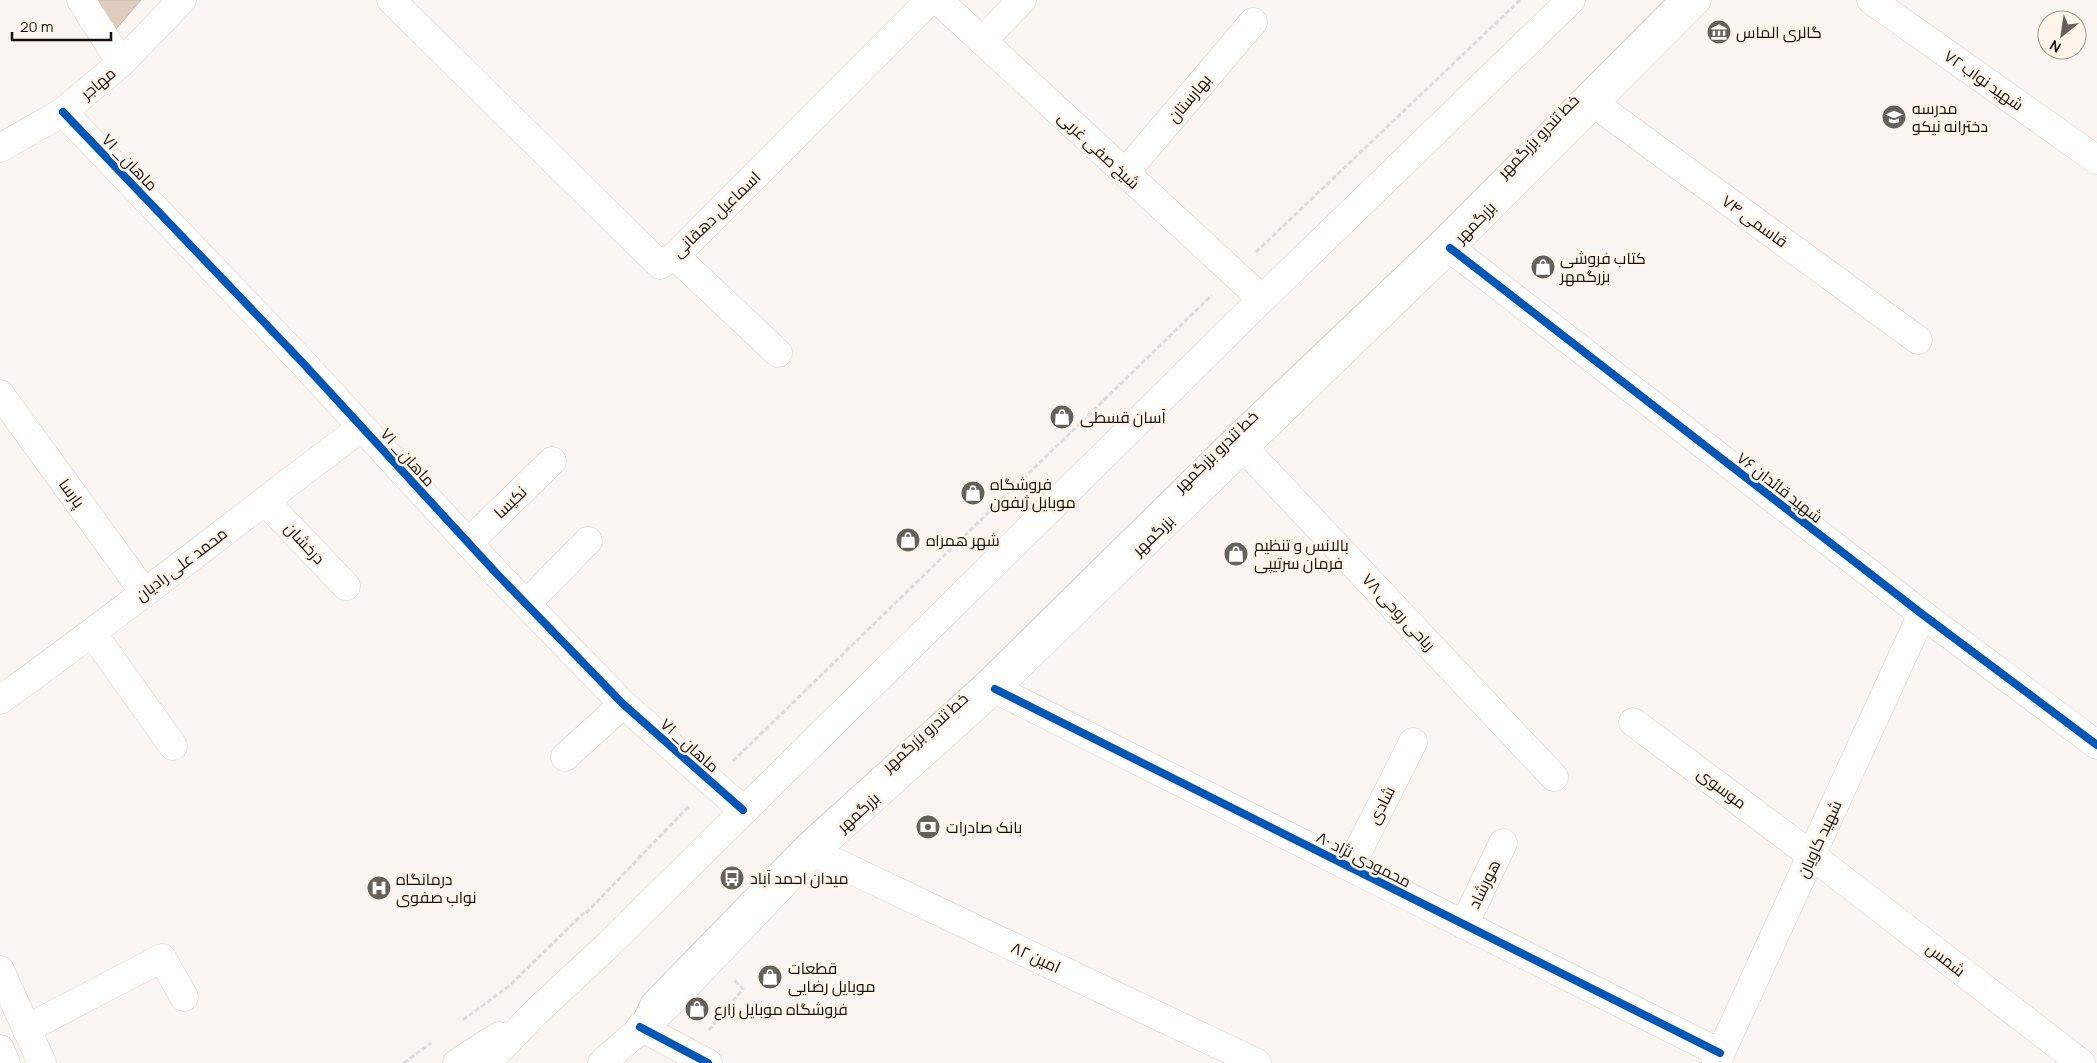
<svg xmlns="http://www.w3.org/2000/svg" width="2097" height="1063" viewBox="0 0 2097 1063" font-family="Manrope,Cairo,sans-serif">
<rect width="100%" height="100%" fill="#faf5f0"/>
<path fill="#decdbc" stroke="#c0bbb6" d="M98,0H141L116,29Z"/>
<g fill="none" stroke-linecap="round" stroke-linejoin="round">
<defs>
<path id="service" d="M639,1023L649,1001L805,841L983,680L1233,434L1440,237L1676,0"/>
<path id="minor" d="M81,0L121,63
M391,0L660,265L675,256L930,0
M1871,0L2097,160
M982,41L1022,0
M1592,102L1918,340
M63,112L302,362L497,574L623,704L743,810
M0,148L63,112L121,63L182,0
M1125,173L1253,22
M1450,248L1922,614L2097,745
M675,256L778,353
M0,394L144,592
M1243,447L1554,777
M265,501L346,586
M468,543L552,461
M526,604L588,541
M93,634L173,746
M995,689L1720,1053
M0,700C123,612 241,518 362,427
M1633,722L1811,855L2081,1063
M565,757L623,704
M814,852L1257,1063
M1350,867L1413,742
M1464,925L1503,843
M640,1027L708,1063
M26,1029L162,958L184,997
M1716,1063L1922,614"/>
<path id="tertiary" d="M938,0L1262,299
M0,970L42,1063
M0,1049L6,1063"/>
<path id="primary" d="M457,1063L499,1036
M487,1063L536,1012L606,947L1262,299L1571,0
M602,1063L667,1006L814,852L995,689L1450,248L1697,0"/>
</defs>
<use href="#service" stroke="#d5d0cb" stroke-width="17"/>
<use href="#minor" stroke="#d5d0cb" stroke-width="29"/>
<use href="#tertiary" stroke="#d5d0cb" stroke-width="29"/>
<use href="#primary" stroke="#d5d0cb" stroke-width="29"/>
<path stroke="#dedcdb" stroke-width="3" stroke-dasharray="5 2.5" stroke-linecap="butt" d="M1256,252L1520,0
M733,761L1212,295
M586,913L690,805
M463,1020L509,986L587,910
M709,1030L743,989L734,980
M404,1063L431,1043"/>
<use href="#service" stroke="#fefefd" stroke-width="15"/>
<use href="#minor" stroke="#fefefd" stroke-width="28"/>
<use href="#tertiary" stroke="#fefefd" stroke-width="28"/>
<use href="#primary" stroke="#fefefd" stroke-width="28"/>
<defs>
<path id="cycleway" d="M63,112L302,362L497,574L623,704L743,810
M1450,248L1922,614L2097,745
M995,689L1720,1053
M640,1027L708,1063"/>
</defs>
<use href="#cycleway" stroke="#fff5eb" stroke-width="11"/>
<use href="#cycleway" stroke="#0057b8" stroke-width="8"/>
</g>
<defs>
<symbol id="museum-disc" viewBox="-11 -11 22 22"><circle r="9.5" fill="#64605a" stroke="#fff5eb"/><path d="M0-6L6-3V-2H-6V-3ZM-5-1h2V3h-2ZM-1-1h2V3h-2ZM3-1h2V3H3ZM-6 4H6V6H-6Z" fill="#fff"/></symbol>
<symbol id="school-disc" viewBox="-11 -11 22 22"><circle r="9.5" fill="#64605a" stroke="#fff5eb"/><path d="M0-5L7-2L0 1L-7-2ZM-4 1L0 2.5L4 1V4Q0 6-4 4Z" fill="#fff"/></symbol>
<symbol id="shop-disc" viewBox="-11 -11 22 22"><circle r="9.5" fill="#64605a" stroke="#fff5eb"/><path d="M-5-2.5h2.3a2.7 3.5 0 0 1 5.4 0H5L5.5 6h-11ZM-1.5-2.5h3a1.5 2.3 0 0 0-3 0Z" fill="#fff"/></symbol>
<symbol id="bank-disc" viewBox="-11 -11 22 22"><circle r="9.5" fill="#64605a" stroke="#fff5eb"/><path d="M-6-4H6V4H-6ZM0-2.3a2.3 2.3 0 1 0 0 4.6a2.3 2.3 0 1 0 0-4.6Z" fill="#fff"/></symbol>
<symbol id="bus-disc" viewBox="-11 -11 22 22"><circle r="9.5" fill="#64605a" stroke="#fff5eb"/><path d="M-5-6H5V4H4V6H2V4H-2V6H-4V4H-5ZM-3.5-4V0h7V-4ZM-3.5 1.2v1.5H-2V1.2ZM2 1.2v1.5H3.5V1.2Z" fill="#fff"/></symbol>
<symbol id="hospital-disc" viewBox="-11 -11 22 22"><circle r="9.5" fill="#64605a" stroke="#fff5eb"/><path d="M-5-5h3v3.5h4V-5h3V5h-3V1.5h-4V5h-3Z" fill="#fff"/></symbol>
</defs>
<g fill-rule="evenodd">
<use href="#museum-disc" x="1705" y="18" width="28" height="28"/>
<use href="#school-disc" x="1880" y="103" width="28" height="28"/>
<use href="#shop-disc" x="1529" y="253" width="28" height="28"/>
<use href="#shop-disc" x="1048" y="403" width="28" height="28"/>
<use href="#shop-disc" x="959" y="479" width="28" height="28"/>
<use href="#shop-disc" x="894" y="526" width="28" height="28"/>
<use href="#shop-disc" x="1222" y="540" width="28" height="28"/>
<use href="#bank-disc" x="914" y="813" width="28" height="28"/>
<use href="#bus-disc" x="718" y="864" width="28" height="28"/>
<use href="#hospital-disc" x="365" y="874" width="28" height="28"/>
<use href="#shop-disc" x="756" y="963" width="28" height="28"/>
<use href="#shop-disc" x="683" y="995" width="28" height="28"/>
</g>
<g text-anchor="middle" stroke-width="5" stroke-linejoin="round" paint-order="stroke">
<g font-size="16" fill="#140f0a" stroke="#fff5eb" text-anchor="start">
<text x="1736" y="38">گالری الماس</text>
<text x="1912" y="114">مدرسه<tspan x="1912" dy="18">دخترانه نیکو</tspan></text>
<text x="1560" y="264">کتاب فروشی<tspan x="1560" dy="18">بزرگمهر</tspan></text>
<text x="1080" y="423">آسان قسطی</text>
<text x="990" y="490">فروشگاه<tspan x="990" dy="18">موبایل ژیفون</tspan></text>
<text x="926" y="546">شهر همراه</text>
<text x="1254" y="551">بالانس و تنظیم<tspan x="1254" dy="18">فرمان سرتیپی</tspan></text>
<text x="946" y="833">بانک صادرات</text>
<text x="750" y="884">میدان احمد آباد</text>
<text x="396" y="885">درمانگاه<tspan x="396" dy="18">نواب صفوی</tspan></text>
<text x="788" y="974">قطعات<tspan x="788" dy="18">موبایل رضایی</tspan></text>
<text x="714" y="1015">فروشگاه موبایل زارع</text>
</g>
<g font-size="16" fill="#140f0a" stroke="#fff5eb">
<text transform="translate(1984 80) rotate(35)" y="6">شهید نواب ۷۲</text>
<text transform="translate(98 83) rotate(-40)" y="6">مهاجر</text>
<text transform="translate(1189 98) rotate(-50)" y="6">بهارستان</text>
<text transform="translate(1538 136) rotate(-46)" y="6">خط تندرو بزرگمهر</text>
<text transform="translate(1099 150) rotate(43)" y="6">شیخ صفی غربی</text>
<text transform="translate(130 162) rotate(46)" y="6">۷۱ _ماهان</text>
<text transform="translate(716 214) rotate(-44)" y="6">اسماعیل دهقانی</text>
<text transform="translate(1755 221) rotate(36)" y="6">قاسمی ۷۴</text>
<text transform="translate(1475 222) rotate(-46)" y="6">بزرگمهر</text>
<text transform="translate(1216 451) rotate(-44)" y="6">خط تندرو بزرگمهر</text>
<text transform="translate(408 457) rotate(48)" y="6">۷۱ _ماهان</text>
<text transform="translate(1780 487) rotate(38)" y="6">شهید قائدان ۷۶</text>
<text transform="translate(72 493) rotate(54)" y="6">پارسا</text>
<text transform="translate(510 502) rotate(-44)" y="6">نکیسا</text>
<text transform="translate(1153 535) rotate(-44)" y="6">بزرگمهر</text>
<text transform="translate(305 543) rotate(47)" y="6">درخشان</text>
<text transform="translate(181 564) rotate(-37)" y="6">محمد علی رادیان</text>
<text transform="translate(1399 612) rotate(47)" y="6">ریاحی روحی ۷۸</text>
<text transform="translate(925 732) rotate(-42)" y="6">خط تندرو بزرگمهر</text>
<text transform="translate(690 745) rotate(42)" y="6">۷۱ _ماهان</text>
<text transform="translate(1722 788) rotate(37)" y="6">موسوی</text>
<text transform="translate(1381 805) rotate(-63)" y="6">شادی</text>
<text transform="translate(858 812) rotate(-42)" y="6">بزرگمهر</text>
<text transform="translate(1819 839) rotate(-65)" y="6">شهید کاویان</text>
<text transform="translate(1364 859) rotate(27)" y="6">محمودی نژاد ۸۰</text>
<text transform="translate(1484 884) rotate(-64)" y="6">هورشاد</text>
<text transform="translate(1036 957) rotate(25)" y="6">امین ۸۲</text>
<text transform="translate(1946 959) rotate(38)" y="6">شمس</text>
</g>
</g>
<g transform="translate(2062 35) rotate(210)"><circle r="24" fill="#fff5eb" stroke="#a19991"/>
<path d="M0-4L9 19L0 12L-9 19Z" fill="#64605a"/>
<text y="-8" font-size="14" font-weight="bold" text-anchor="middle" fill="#140f0a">N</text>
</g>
<path d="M12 32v8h99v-8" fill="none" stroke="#140f0a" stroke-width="2.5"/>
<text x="20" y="32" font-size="15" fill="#140f0a" stroke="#fff5eb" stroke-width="4" paint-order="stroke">20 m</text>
</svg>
